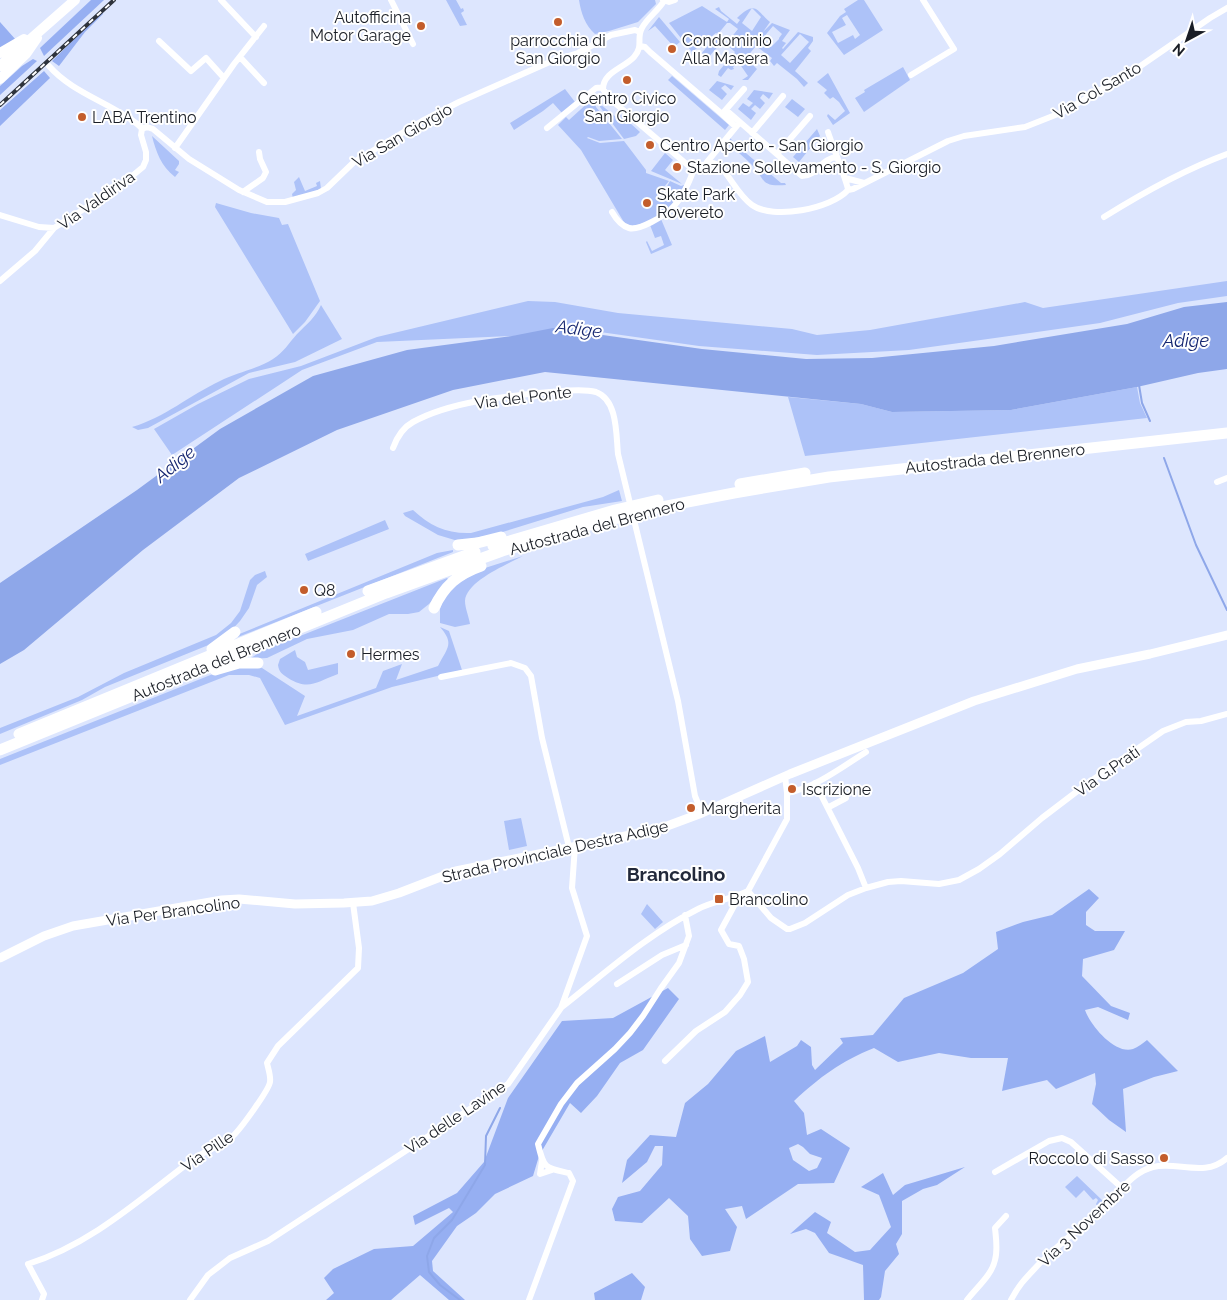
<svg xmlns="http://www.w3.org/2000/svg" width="1227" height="1300" viewBox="0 0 1227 1300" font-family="Raleway,sans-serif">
<rect width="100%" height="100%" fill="#dde6fe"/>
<path fill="#adc2f8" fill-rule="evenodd" d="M446,0H456L461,9L463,8L464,11L461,13L467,25L460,26Z
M579,0H655L656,4L638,22L609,31L595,34C585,25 581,13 579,0Z
M858,0H864L883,30L844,55L827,33L840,16L846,12L844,9ZM847,15L860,35L855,39L853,35L838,43L832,32L846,25L842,18Z
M702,6L727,22L729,19L715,9L719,7L721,11L737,24L740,20L737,18C756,0 756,10 770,22L763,32L772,23L790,30L782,41L786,43L782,48L783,49L798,32L813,37V41L808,48L811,51L795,71L808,83L804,87L797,79L777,63L774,66L770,61L772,58L756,46L746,58L757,69L748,80H742L748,76L739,63L733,67L734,69L731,70L728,68L721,77L718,75L719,71L735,52L726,44L738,29L730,23H727L718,34L716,33L692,52L669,23ZM752,8L761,17L752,31L742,23ZM773,26L782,34L779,38V39L771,47L762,39ZM800,34L809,42L790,63L781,55Z
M659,17L680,42L674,47L655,26L648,31Z
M716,35L721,43L707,59L702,53Z
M903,67L910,80L864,112L855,98L865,92L864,90Z
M828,73L850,113L833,125L827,116L828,114L835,120L845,111L839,102L833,97L830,99L824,93L827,90L817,82Z
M672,76L729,125L725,130L668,80Z
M717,81L734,86L731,90L725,85L721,88L727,94L722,100L709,90Z
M565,89L575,102L562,113L553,103L543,111L514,130L510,123Z
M754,90L773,93L769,99L763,94L760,98L765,103L760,109L755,105L751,109L756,113L751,120L738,109L743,103L749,107L753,103L747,99Z
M593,94L596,107L622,139L599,141L588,137L587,138L600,143L624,141L646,170V173L669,181L664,187L665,190L670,181L681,186L687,184C682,191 677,200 671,206C662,216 638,230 625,224L581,150L558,125L566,117L569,120L591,100L589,97Z
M602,99L600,104L616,117L620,114L640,132L636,136L624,139L600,107L599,102Z
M792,99L805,109L798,117L785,107Z
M817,129L820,136L799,162L793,157Z
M152,136L179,161V164L175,170L179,172L175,177C161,166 156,152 152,136Z
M730,138L733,141V142L781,183H785L786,185C759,187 766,179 751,164C744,157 737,151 729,145Z
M665,153L673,160L665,170L682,184L651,171Z
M299,177L305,191L317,186L316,183L320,181L321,189L293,199L292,194L296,190L294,182Z
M216,203L251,213L279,218L282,225L288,224L320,301L305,322L293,334L215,207Z
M661,219L672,245L651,254L646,242L647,241L652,251L664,245L661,236L655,238L650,225Z
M1227,281V296L1178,303L1100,323L995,338L909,350L817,355L699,346L600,332L377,342L302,370L172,455L154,429L198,404L249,379L301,366L377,337L528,301L555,302L618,313L792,329L817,335L870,330L1025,302L1043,308Z
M321,305L342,339L295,362L249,373L148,428L138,430L132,427C164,418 190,395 220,381C236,373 260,368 273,359C283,353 289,343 297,334C306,325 316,317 321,305Z
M1137,387L1140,403L1147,418L805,456L788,397L861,404L892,412L1011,410Z
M619,490L622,501L583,507L496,534L458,541L438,535L405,516L403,513L413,510C430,526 447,534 471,533L603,497Z
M385,520L389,529L308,561L305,554Z
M453,550V552L238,637L237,635L437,553Z
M523,556C508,564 466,581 465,601C465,608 469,617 470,624L455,627L440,623V609L447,589L485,568Z
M265,571L267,577L257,585L249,608L240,621L228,634L211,644L105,687L82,700L0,734V728L78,697L124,673L216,635L231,623L240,611L250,580L255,575Z
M447,578L449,580L429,604L419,612L408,614H389L353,630L307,639L267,658L251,659V658L262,651Z
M440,627L449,631L462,670L392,687L285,725L260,678L249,675H229L0,765V759L218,672C231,669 248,663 262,668L305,696L297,716L376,688L383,671L402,664L396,680L438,666C447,648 455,644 440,627Z
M295,650L297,657L305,662L308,670L338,663V674C316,682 309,691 288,678C282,674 279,672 278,665L280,659Z
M521,818L527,846L509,850L504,821Z
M647,904L663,922L655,929L641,914Z
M1077,1176L1103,1201L1097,1206L1096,1204L1098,1200L1096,1198L1093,1200L1084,1190L1076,1198L1065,1187Z"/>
<path fill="#96aff2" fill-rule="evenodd" d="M91,0H104L44,56L40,48Z
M102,12L103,14L85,32L59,66L52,61Z
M0,22L16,40L0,50Z
M33,59L37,61L0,95V86L22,66Z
M44,71L50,78L0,126V110Z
M1089,889L1099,898L1086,912V925L1095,931H1125L1114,950L1083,959L1082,976L1111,1006L1130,1013L1128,1020L1098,1007L1085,1010C1090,1025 1115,1055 1133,1049C1138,1047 1143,1043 1147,1040L1178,1071L1154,1077L1123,1089L1126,1132L1109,1120L1092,1104L1096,1084L1095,1073L1056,1089L1047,1080L1002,1091L1008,1058H971L939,1053L898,1062L874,1048C841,1061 820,1077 794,1101L804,1113L807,1135L821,1129L850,1148L834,1183L798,1184L746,1219L742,1206L725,1209L737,1227L730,1251L702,1256L690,1239L688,1216L669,1198L642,1223L615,1221L612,1209L618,1197L640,1191L662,1165L663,1146H655L647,1162L622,1183L627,1160L650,1135L676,1137L685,1103L708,1084L736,1051L765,1036L770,1062L797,1046L801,1040L811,1047L812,1065L815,1070L843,1043L840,1038L873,1035L904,998L963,973L998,949L996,932L1023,922L1052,915ZM798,1144L803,1147L810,1154L822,1158L817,1168L809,1171L793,1160L789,1148Z
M668,988L679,999L643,1050L620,1063L597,1096L581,1113L570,1103L539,1156L533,1176L495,1194L476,1213L457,1226L432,1261L433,1271L465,1300H449L420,1275L391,1300H326L334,1293L324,1278L333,1269L374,1249L413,1246L453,1212L449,1208L415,1225L413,1216L457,1193L484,1162L508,1098L562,1021L613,1018Z
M965,1167L937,1185L923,1189L902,1201V1234L896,1244L899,1254L885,1271L881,1297L879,1300H864L863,1265L829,1253L815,1233L806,1229L790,1234L815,1212L831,1222L827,1233L855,1252L870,1250L891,1227L879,1195L861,1187L883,1173L893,1195L905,1185Z
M632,1273L645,1287L641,1300H595L594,1293Z"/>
<path fill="#8ea7e9" d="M1227,302V369L1198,373L1137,387L1011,410L892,412L861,404L545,372L453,390L337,430L239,478L143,550L24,650L0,664V583L137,490L220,429L313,376L407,350L512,336L553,328L702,349L806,359L872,358L994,346L1127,324L1184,307Z"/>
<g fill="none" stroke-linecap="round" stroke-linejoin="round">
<path stroke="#8ea7e9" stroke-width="2" d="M1139,385L1142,403L1150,421
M1164,458L1196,545L1227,610
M460,1300L440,1285L429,1272L427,1256L434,1238L452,1220L485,1165L486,1136L500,1108"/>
<path stroke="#fff" stroke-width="6" d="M221,0L256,37
M391,0L413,44
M663,0L669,2L675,0
M664,1C658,11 647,18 642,28C636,38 644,46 634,57C624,68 603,72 603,89L609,98L690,167L694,169C705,165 709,159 720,166C731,178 739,196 752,205C773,220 831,209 848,190
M159,41L191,71L206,58L224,78
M640,46L645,47L650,52L722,114L744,89
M240,57L264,83
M49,66C69,89 99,99 124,115C130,119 138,123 142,129
M911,75L954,49L923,0
M726,110L802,176C817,176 821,159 836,157
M722,114L736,127
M547,128L596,88L603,87
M142,129L147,127L153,129L189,159L239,190L267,202H285L318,193L327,188L354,162L422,121L459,102L552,61L578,53L611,35L635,30L640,32
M828,132C831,142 848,184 848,190
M752,133L783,96
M175,148L234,64L264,26
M777,154L810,116
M707,162L740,122
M845,178L864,183
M848,190L853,189L948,141L964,136L1025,127L1063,112L1139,67L1210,18L1227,8
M243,192L263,178L266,172L260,159L259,152
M612,212C616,219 622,226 629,228C639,231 664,216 671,209C682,199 689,183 694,169
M0,215L39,227L54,228
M1104,217C1144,192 1183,170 1227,154
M0,281L35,251L54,228L120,186L143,167L146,160V152L141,135L142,129
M393,448C397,437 402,428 413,422C451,401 508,396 550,392C564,391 582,388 596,392C618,400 616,435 618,454L678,701L695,796L702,813
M1217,482L1227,478
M441,677L511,663L525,668L531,676L542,738L569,847
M815,783L858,868L866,888
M787,793C815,788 842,767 866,752
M829,807L846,798
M748,891L771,918L787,929H790L805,923L848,895L866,888L888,882L901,881L939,884L959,880L979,869L1000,854L1042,818L1088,783L1163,731L1186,722L1201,721L1227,714
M748,891L787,819V793L785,776
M617,984L662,955L686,945
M562,1007C605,973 648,934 698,909C713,901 732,899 748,891
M665,1061L696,1031L725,1012L740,995L748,982L744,959L739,946L729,944L721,930L734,906L735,897
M542,1161L540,1174L552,1170
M995,1172L1049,1141L1062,1138L1071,1142L1121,1187
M42,1300L44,1294L28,1264C92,1244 141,1198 195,1158C206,1150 224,1145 234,1135C241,1128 269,1090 270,1082C271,1076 268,1068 267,1063L278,1046L358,968L359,948L353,903
M190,1300L208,1275L230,1258L268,1241L508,1084L561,1008L587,936L572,888L575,846
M529,1300L573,1181L569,1173C545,1168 544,1169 538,1144L561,1104L577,1083L615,1049L630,1033L643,1016L661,988L679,963L689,936L685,915
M967,1300C976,1288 992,1275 995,1260C998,1250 996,1238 995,1228L1006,1216
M1011,1300C1020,1283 1026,1278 1039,1264C1062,1241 1085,1224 1108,1202C1122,1190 1133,1172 1153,1167C1177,1161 1205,1178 1227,1158"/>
<path stroke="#fff" stroke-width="9" d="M0,958L44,936L73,926L222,900L239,899L295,904L344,903L372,901L399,893L456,871L659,829L702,813L790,774L974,701L1077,669L1150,654L1227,635"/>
<path stroke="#fff" stroke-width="10" d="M0,53L24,39
M0,66L75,0
M0,79L26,54L37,38"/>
<path stroke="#fff" stroke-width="11" d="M740,484L805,473
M458,545L477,543L501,537
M493,546L615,510L658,500
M368,591L475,552
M434,608C444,586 458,574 481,566
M212,649L235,632
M215,670L239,663H258
M19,734L316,612
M0,750L386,593L502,551L578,528L662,507L734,493L829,477L1227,433"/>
<defs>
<path id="rail" d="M0,105L114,0"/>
</defs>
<use href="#rail" stroke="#2e333c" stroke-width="4"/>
<use href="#rail" stroke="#fff" stroke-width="2" stroke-dasharray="5.5" stroke-linecap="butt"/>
</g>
<g fill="#c35d2c" stroke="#fff" stroke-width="2">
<circle cx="558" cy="22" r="5"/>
<circle cx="421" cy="26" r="5"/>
<circle cx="672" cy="49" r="5"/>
<circle cx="627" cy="80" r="5"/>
<circle cx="82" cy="117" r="5"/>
<circle cx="650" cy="145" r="5"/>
<circle cx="677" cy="167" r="5"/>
<circle cx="647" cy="203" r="5"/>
<circle cx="304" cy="590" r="5"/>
<circle cx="351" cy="654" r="5"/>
<circle cx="792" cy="789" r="5"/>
<circle cx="691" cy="808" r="5"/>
<rect x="714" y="894" width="10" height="10" rx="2.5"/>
<circle cx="1164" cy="1158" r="5"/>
</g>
<g text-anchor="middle" stroke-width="4" stroke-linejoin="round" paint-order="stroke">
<g font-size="16" fill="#1a1e26" stroke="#fff" text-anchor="start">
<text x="411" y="23" text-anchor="end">Autofficina<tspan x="411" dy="18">Motor Garage</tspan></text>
<text x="558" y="46" text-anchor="middle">parrocchia di<tspan x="558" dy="18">San Giorgio</tspan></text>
<text x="682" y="46">Condominio<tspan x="682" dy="18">Alla Masera</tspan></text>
<text x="627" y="104" text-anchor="middle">Centro Civico<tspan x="627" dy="18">San Giorgio</tspan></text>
<text x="92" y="123">LABA Trentino</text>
<text x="660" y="151">Centro Aperto - San Giorgio</text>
<text x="687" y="173">Stazione Sollevamento - S. Giorgio</text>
<text x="657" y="200">Skate Park<tspan x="657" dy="18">Rovereto</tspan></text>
<text x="314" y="596">Q8</text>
<text x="361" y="660">Hermes</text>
<text x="802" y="795">Iscrizione</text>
<text x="701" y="814">Margherita</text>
<text x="729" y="905">Brancolino</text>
<text x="1154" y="1164" text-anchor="end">Roccolo di Sasso</text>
</g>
<g font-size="16" fill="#1a1e26" stroke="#fff">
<text transform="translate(1097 90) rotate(-30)" y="6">Via Col Santo</text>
<text transform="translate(402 135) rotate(-30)" y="6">Via San Giorgio</text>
<text transform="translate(96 200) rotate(-35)" y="6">Via Valdiriva</text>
<text transform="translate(523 397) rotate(-7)" y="6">Via del Ponte</text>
<text transform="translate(995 458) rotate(-6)" y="6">Autostrada del Brennero</text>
<text transform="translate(597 526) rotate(-15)" y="6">Autostrada del Brennero</text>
<text transform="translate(216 662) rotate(-22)" y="6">Autostrada del Brennero</text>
<text transform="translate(1107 771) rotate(-35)" y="6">Via G.Prati</text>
<text transform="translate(555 851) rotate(-13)" y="6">Strada Provinciale Destra Adige</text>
<text transform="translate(173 911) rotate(-8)" y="6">Via Per Brancolino</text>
<text transform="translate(455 1117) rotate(-34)" y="6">Via delle Lavine</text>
<text transform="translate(207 1151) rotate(-34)" y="6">Via Pille</text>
<text transform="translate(1084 1223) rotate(-43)" y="6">Via 3 Novembre</text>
</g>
<g font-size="18" font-style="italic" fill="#162771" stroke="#fff">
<text transform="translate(579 329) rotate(7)" y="6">Adige</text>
<text x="1186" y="347">Adige</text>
<text transform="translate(175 464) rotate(-39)" y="6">Adige</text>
</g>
<g font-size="19" font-weight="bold" fill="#22293a" stroke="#fff">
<text x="676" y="881">Brancolino</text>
</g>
</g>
<g transform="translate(1187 40) rotate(220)" stroke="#ffffff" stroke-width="4" paint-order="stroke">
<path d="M0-4L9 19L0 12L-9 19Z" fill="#1a1e26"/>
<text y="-8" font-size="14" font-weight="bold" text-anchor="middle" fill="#1a1e26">N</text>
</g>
</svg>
